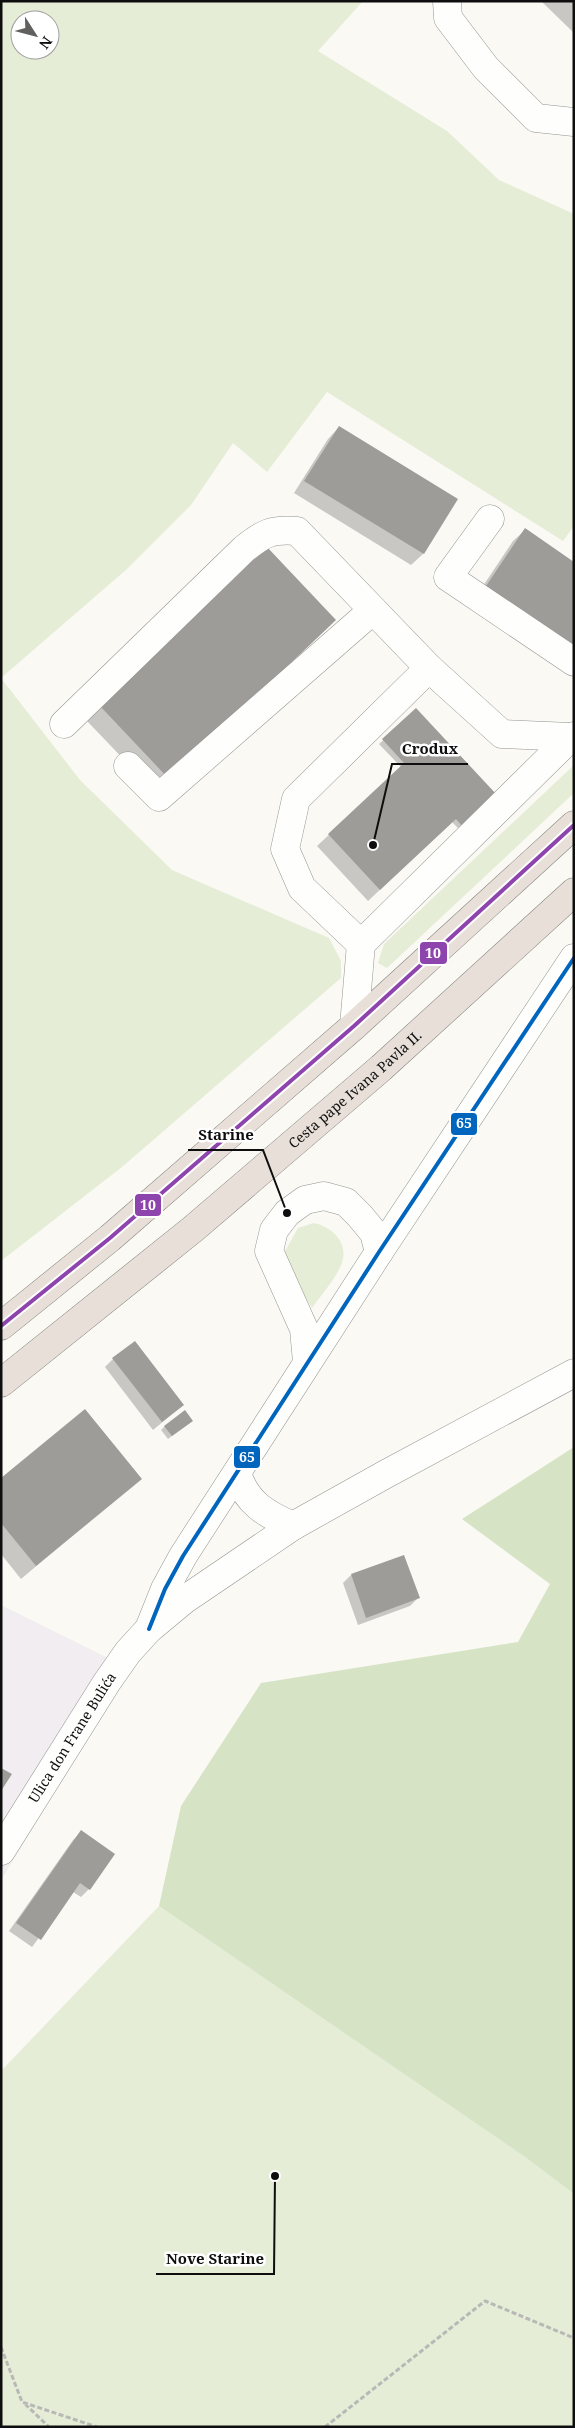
<svg xmlns="http://www.w3.org/2000/svg" width="575" height="2428" viewBox="0 0 575 2428" font-family="'Noto Serif',serif">
<rect width="100%" height="100%" fill="#faf9f4"/>
<path fill="#f2edf0" d="M1,1605L130,1669L1,1880Z"/>
<path fill="#e5edd6" fill-rule="evenodd" d="M1,1H363L318,51L447,131L499,180L574,214V526L563,541L327,392L267,472L233,443L191,505L127,569L1,678L80,780L172,870L329,938L341,961V978L122,1167L1,1261ZM20,20H50V50H20Z
M574,765V793L387,968L378,963L384,944Z
M314,1223C333,1227 350,1244 341,1265C335,1280 321,1295 312,1308L287,1269L284,1253L298,1228Z
M159,1906L525,2157L574,2194V2427H1V2071Z"/>
<path fill="#d6e4c5" d="M574,1447V2194L525,2157L159,1906L181,1806L261,1683L518,1642L550,1584L462,1519Z"/>
<path fill="#0003" d="M541,1H574V33Z
M339,427L456,499L423,554L411,565L294,493L328,439Z
M525,530L574,563L473,601L513,541Z
M267,549L334,620L155,792L87,721Z
M416,710L495,795L459,829L452,822L368,901L317,846L401,767L379,744Z
M113,1359L183,1405L153,1430L105,1367Z
M188,1424L168,1439L161,1430L165,1426Z
M1,1479H140L21,1579L1,1554Z
M351,1575L418,1598L410,1606L358,1625L343,1583Z
M81,1832L89,1889L81,1897L73,1892L32,1947L9,1931L73,1840Z"/>
<path fill="#9e9c99" d="M339,426L458,499L424,554L304,481Z
M525,528L574,562V643L570,648L484,589Z
M267,547L336,620L169,779L100,706Z
M416,708L497,795L463,827L456,819L380,890L328,834L404,763L382,739Z
M135,1341L184,1405L162,1422L112,1358Z
M85,1409L142,1479L36,1566L1,1523V1478Z
M185,1410L193,1421L172,1436L164,1426Z
M404,1555L420,1598L366,1618L351,1574Z
M1,1768L12,1774L1,1791Z
M81,1830L115,1854L90,1890L80,1883L41,1940L16,1923Z"/>
<g fill="none" stroke-linecap="round" stroke-linejoin="round">
<defs>
<g id="minor">
<path d="M447,1L448,18L486,68L536,118L574,122"/>
<path d="M490,519L448,577L574,662"/>
<path d="M64,724L244,549C264,533 271,529 297,531L429,668"/>
<path d="M128,766L159,797L373,610"/>
<path d="M361,944L302,888L285,849L296,799L429,668L502,734L571,737"/>
<path d="M354,1026L361,944L571,737L574,736"/>
<path d="M307,1362L304,1329L269,1251L274,1230L287,1213L305,1200L324,1196L346,1202L360,1216L374,1233L379,1252"/>
<path d="M237,1473C246,1503 266,1514 293,1526"/>
<path d="M149,1629L165,1589L183,1556L379,1252L574,958"/>
<path id="s1" d="M1,1851L107,1682L128,1652L149,1629L184,1600L293,1526L386,1474L574,1373"/>
</g>
<g id="highway">
<path d="M1,1326L110,1238L354,1026L574,825"/>
<path id="s2" d="M1,1383L193,1229L381,1068L574,892"/>
</g>
</defs>
<use href="#minor" stroke="#949492" stroke-width="29"/>
<use href="#highway" stroke="#82817f" stroke-width="29"/>
<path stroke="#b8b8b7" stroke-width="3" stroke-dasharray="5 2.5" stroke-linecap="butt" d="M1,2347L22,2402L97,2427
M25,2404L49,2427
M325,2427L485,2301L574,2338"/>
<use href="#minor" stroke="#fefefd" stroke-width="28"/>
<use href="#highway" stroke="#e7dfd8" stroke-width="28"/>
<defs>
<path id="bus-1" d="M1,1326L110,1238L354,1026L574,825"/>
<path id="bus-2" d="M149,1629L165,1589L183,1556L379,1252L574,958"/>
</defs>
<use href="#bus-1" stroke="#fff" stroke-width="8"/>
<use href="#bus-2" stroke="#fff" stroke-width="8"/>
<use href="#bus-1" stroke="#8e44ad" stroke-width="4"/>
<use href="#bus-2" stroke="#0065bd" stroke-width="4"/>
</g>
<g text-anchor="middle" stroke-width="5" stroke-linejoin="round" paint-order="stroke">
<g font-size="14" fill="#0e0e0e" stroke="#fff">
<text dy="5" stroke="none"><textPath href="#s2" startOffset="460">Cesta pape Ivana Pavla II.</textPath></text>
<text dy="5" stroke="none"><textPath href="#s1" startOffset="134">Ulica don Frane Bulića</textPath></text>
</g>
</g>
<path fill="none" stroke="#0e0e0e" stroke-width="2" d="M373 845L392 764H468M287 1213L263 1150H188M275 2176L274 2274H156"/>
<g fill="#0e0e0e" stroke="#fff" stroke-width="2">
<circle cx="373" cy="845" r="5"/>
<circle cx="287" cy="1213" r="5"/>
<circle cx="275" cy="2176" r="5"/>
</g>
<g font-size="15" text-anchor="middle" font-weight="bold" fill="#0e0e0e" stroke="#fff" stroke-width="5" stroke-linejoin="round" paint-order="stroke">
<text x="430" y="754">Crodux</text>
<text x="226" y="1140">Starine</text>
<text x="215" y="2264">Nove Starine</text>
</g>
<g stroke="#fff" stroke-width="2">
<rect x="419" y="941" width="29" height="24" rx="5" fill="#8e44ad"/>
<rect x="450" y="1112" width="28" height="24" rx="5" fill="#0065bd"/>
<rect x="134" y="1193" width="28" height="24" rx="5" fill="#8e44ad"/>
<rect x="233" y="1445" width="28" height="24" rx="5" fill="#0065bd"/>
</g>
<g font-size="14" text-anchor="middle" font-weight="bold" fill="#fff">
<text x="433" y="958">10</text>
<text x="464" y="1128">65</text>
<text x="148" y="1210">10</text>
<text x="247" y="1462">65</text>
</g>
<rect width="575" height="2428" fill="none" stroke="#0e0e0e" stroke-width="5"/>
<g transform="translate(35 35) rotate(126)"><circle r="24" fill="#ffffff" stroke="#9f9f9f"/>
<path d="M0-4L9 19L0 12L-9 19Z" fill="#61605e"/>
<text y="-8" font-size="14" font-weight="bold" text-anchor="middle" fill="#0e0e0e">N</text>
</g>
</svg>
